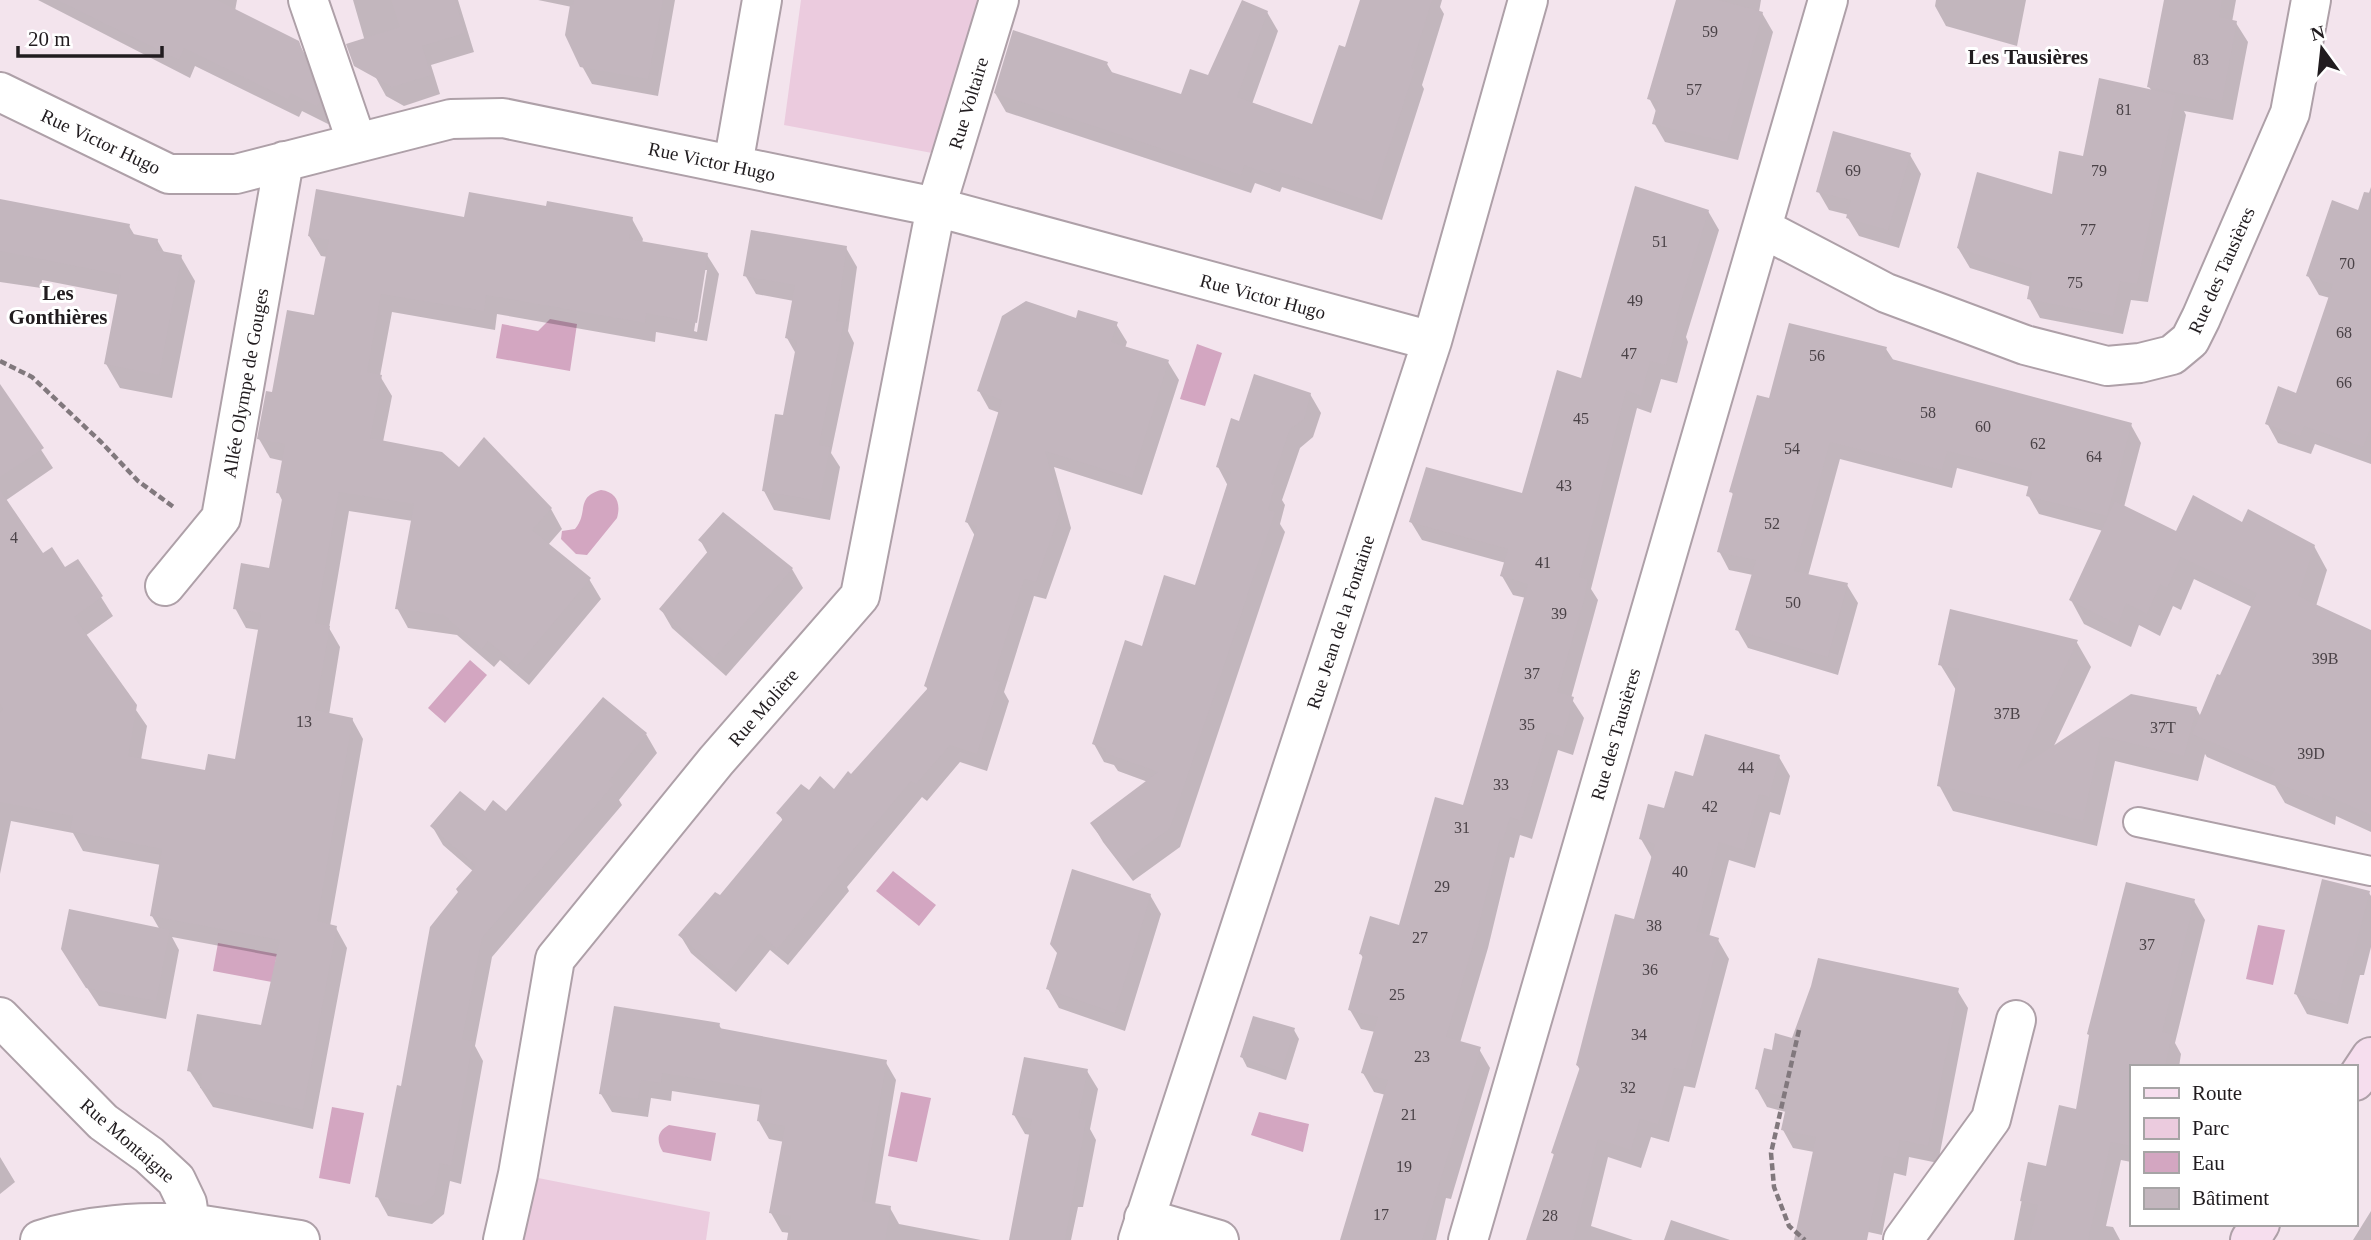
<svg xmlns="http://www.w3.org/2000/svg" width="2371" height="1240" viewBox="0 0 2371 1240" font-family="Georgia,serif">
<rect width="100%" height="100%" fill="#f3e4ed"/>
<path fill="#ebcbde" d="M801,0H983L932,153L784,125Z
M518,1174L710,1212L706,1240H503Z"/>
<path fill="#d3a6c1" d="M550,319L577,324L570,371L496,358L502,324L538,331Z
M1197,344L1222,353L1205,406L1180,399Z
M601,490C617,492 621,504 617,518L587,555L576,554L561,539L562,531L575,529C589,513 575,497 601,490Z
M470,660L487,675L445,723L428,708Z
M893,871L936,905L919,926L876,891Z
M2258,925L2285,930L2273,985L2246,979Z
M218,943L277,954L272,982L213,971Z
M901,1092L931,1098L917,1162L888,1156Z
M332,1107L364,1113L350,1184L319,1178Z
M1259,1112L1309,1124L1303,1152L1251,1135Z
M669,1125L716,1133L711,1161L663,1152C656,1141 657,1131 669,1125Z"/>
<path fill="#0003" fill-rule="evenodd" d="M38,0H237L235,11L298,42L309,62L329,122L328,124L302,111L299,117L195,66L190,78Z
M353,0H458L474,52L431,65L440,94L404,106L386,96L375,76Z
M538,0H675L658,96L592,84L582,66L572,7Z
M1362,0H1442L1440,7L1444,14L1422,85L1424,89L1382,220L1282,187L1280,192L1255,183L1251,193L1006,112L995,93L1107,64L1113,74L1182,96L1209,77L1267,12L1278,31L1252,104L1313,126L1346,49Z
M1678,0H1761L1759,12L1762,13L1773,32L1738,160L1665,142L1654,123L1657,113L1649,98Z
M1936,0H2026L2017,46L1946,26L1935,6Z
M2166,0H2236L2232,22L2236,23L2248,42L2233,120L2184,111L2186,115L2148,302L2131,300L2123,334L2040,318L2029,298L2031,287L1970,268L1958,248L2054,196L2084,158L2152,91L2149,87Z
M1910,155L1921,174L1899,248L1859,236L1848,218L1849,215L1829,210L1818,191Z
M2371,187V464L2315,444L2311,454L2278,443L2267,423L2297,395L2330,298L2319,295L2308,276L2362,213Z
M0,201L129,226L135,236L157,240L165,254L181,257L195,281L172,398L120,388L106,364L119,295L42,280L41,288L0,282Z
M547,208L632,219L643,239L642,243L707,255L719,274L707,341L656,332L655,342L497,314L495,330L392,312L380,376L392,396L383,442L460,469L551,509L562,529L548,545L589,579L601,599L529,685L500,660L494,667L457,635L408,628L397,608L413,521L349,511L329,628L340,647L329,715L352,719L363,739L330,926L336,928L347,948L313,1129L213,1107L189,1070L262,1027L278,957L172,937L179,950L166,1019L99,1006L74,968L160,930L152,916L161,865L83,851L73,833L11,821L0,874V387L53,468L5,501L42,555L101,597L113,616L85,636L147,726L141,760L206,772L236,761L260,630L246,628L235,608L271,570L283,502L278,492L283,461L270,458L259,439L273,394L316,317L328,257L321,256L309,236ZM704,270H707L697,332L694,331Z
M1708,211L1719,230L1686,337L1688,342L1677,383L1661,379L1651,413L1637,408L1591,589L1598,600L1571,698L1584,718L1573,755L1558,750L1532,839L1520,835L1514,858L1510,857L1488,948L1460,1043L1479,1049L1490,1068L1451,1199L1446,1198L1436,1240H1342L1386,1095L1374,1092L1363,1073L1375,1032L1361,1029L1350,1010L1364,959L1360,953L1401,927L1464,807L1526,598L1513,595L1502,576L1506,563L1422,540L1411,522L1523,496L1582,381Z
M846,248L857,267L848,331L854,343L831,453L840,467L830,520L774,510L764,491L784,417L796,354L787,338L794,301L756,294L745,275Z
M1078,320L1116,324L1127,342L1125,348L1168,362L1179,380L1142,495L1054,467L1071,528L1046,599L1034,596L1004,692L1009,701L987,771L960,762L927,801L922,797L847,887L849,891L788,965L770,950L736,992L691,953L680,935L720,898L783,821L779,814L809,792H834L851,776L928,691L926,686L975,536L967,522L1000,413L989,409L979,391Z
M1886,349L1894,361L2131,425L2141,443L2124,507L2176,534L2243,524L2314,546L2327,570L2316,606L2371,632V832L2336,816L2335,825L2285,803L2275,786L2207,757L2205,754L2198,781L2115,761L2097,846L1953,811L1939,785L1956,690L1940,664L2076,641L2091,667L2053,748L2196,708L2201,717L2221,677L2252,607L2194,579L2181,610L2173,606L2160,636L2139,625L2131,647L2084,624L2071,600L2103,531L2039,514L2028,495L2030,487L1957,468L1952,488L1840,459L1808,576L1847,585L1858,603L1838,675L1748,648L1737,629L1753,575L1729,570L1719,551L1734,496L1731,491L1770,400Z
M1310,394L1321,413L1313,437L1300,448L1282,500L1285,505L1280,524L1285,532L1180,847L1133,881L1103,842L1092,823L1148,782L1118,771L1114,765L1104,762L1094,744L1143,648L1196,587L1228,486L1218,467L1240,423Z
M700,540L792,569L803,588L726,676L672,628L661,609L708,554Z
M646,734L657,753L619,800L622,805L492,957L475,1046L483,1061L461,1184L450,1181L444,1214L432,1224L388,1216L377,1196L402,1088L474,872L443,845L432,826L485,813L506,814Z
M1779,757L1790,776L1780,815L1770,812L1755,868L1729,860L1709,937L1718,940L1729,959L1695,1088L1684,1086L1669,1142L1651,1137L1641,1168L1608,1157L1591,1226L1633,1240H1528L1555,1157L1553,1153L1581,1071L1577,1065L1636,921L1652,858L1641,839L1695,778Z
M2369,893L2371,896V947L2364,975H2360L2348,1024L2307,1014L2296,994Z
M1150,895L1161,914L1125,1031L1059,1008L1048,989L1058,955Z
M2194,901L2205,920L2175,1043L2181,1054L2179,1067H2131V1162L2121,1160L2106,1226L2113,1227L2120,1240H2014L2029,1164L2047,1168Z
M1957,990L1968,1008L1938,1163L1909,1157L1906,1176L1894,1173L1882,1235L1814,1220V1152L1793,1148L1783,1130L1786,1112L1767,1107L1757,1089L1773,1052L1793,1040Z
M719,1025L722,1030L885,1061L896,1080L875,1205L890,1208L899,1224L981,1240H789L790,1233L782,1232L771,1213L784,1142L769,1139L758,1120L761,1105L672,1091L671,1101L651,1098L648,1117L612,1112L601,1094Z
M1294,1030L1299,1039L1286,1080L1247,1067L1242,1057Z
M1087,1071L1098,1089L1090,1129L1096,1140L1083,1207H1078L1071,1240H1011L1031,1135L1025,1134L1014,1115Z
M0,1157L15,1182L0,1194Z
M2371,1211V1240H2353Z
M1671,1220L1730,1240H1664Z"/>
<path fill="#c3b6be" d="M57,0H217L299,41L320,102L317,106L291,93L288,99L184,48L179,60Z
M391,0H455L465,33L422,46L431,75L392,87L354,66L346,44L400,27Z
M574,0H663L648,79L580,67L565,35L570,5H573Z
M1242,0L1268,11L1237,97L1312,124L1339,45L1345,47L1360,0H1432L1411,68L1415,69L1371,202L1271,169L1269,174L1244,165L1241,175L994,93L1013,30L1108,62L1105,70L1181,94L1190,69L1208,75Z
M1676,0H1719L1763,12L1727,142L1652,124L1658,102L1647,99Z
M2164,0H2222L2219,17L2237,21L2222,101L2147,87Z
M2099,78L2176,95L2137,284L2120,281L2113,316L2027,299L2032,272L1957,248L1977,172L2052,194L2059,151L2083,156Z
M1833,131L1911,153L1888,230L1846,218L1851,200L1816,192Z
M1635,186L1709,210L1675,320L1678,321L1666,365L1650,361L1641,396L1626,390L1579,577L1588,580L1584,600L1557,692L1574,697L1563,737L1547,732L1521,821L1510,817L1503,840L1500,839L1478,928L1446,1037L1481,1047L1422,1240H1340L1388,1080L1361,1073L1378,1017L1348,1010L1363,955L1359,954L1370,916L1399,925L1435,797L1463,805L1528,584L1500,576L1508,549L1409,522L1426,467L1522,493L1557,370L1581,378Z
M316,189L464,217L469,192L546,206L547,201L633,217L629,239L708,253L697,323L646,313L645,323L486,295L484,311L381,294L367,372L382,375L370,438L442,452L459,467L484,437L552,508L532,530L591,578L517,666L488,641L482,649L444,615L395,609L414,504L339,492L315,623L330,626L315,710L353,718L317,921L337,926L303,1110L200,1088L202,1074L187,1071L197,1014L261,1025L280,940L150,916L162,849L70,831L73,816L0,802V713L3,709L0,704V490L43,553L52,547L65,567L78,559L103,596L74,617L137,705L128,756L205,770L208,754L235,759L261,613L233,609L241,563L269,568L283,494L276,493L285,444L257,439L266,391L272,392L287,310L314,315L329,240L308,236Z
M2364,192L2371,193V427L2363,447L2304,426L2300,436L2265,424L2278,386L2296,393L2333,284L2306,276L2332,200L2358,210Z
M0,199L130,224L128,233L158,239L156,250L182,255L159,375L104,364L121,275L0,251Z
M751,230L847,246L836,321L844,322L819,445L830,447L819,501L762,491L775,414L783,415L797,341L785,338L795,285L743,276Z
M1026,301L1076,318L1078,310L1118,322L1111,342L1169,360L1132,478L1045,451L1061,509L1036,582L1024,579L993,679L1000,682L977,754L950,745L916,784L911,781L837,869L840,872L777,949L759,933L726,975L678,935L715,892L720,895L783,819L776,813L801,784L809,790L820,776L834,789L848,771L851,774L928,688L924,686L977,526L965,522L1002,400L977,391L1002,316Z
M1789,323L1887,347L1884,357L2132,423L2107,516L2026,496L2032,472L1947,451L1942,470L1830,442L1794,571L1848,583L1828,657L1735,630L1756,560L1717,552L1733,493L1729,492L1757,395L1769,398Z
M1254,374L1311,393L1304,419L1290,429L1271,484L1275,485L1268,510L1275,512L1170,828L1121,864L1090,823L1158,772L1105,753L1106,749L1092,744L1125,640L1142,646L1164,575L1195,585L1231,472L1216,467L1231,418L1239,421Z
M0,384L44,448L0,477Z
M2193,495L2242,522L2248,509L2315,545L2298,596L2371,630V815L2323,794L2322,802L2269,779L2275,769L2192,734L2217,674L2220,675L2257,593L2181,557L2167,588L2160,584L2147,614L2126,603L2118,625L2069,600L2115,501L2176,531Z
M723,512L793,568L714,658L659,609L710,549L698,540Z
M1950,609L2078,640L2017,770L2131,694L2197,707L2184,756L2101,736L2083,821L2035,808L1937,786L1959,669L1938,665Z
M603,697L647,733L609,781L613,785L482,938L462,1039L473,1041L451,1166L440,1163L434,1195L420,1206L375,1197L397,1085L401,1086L430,927L458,892L456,889L476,866L430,826L460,791L485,811L493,800L506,811Z
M1705,734L1780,755L1769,797L1759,794L1744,850L1719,842L1696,931L1719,938L1685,1070L1674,1068L1658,1124L1640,1119L1631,1150L1598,1139L1573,1240H1526L1554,1154L1551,1153L1580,1067L1576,1065L1615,914L1634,919L1655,844L1639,839L1648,804L1664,808L1675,771L1693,776Z
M1072,869L1151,894L1115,1013L1046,989L1057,953L1050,944Z
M2322,879L2370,891L2353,956H2349L2337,1005L2294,994Z
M2126,882L2195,899L2162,1032L2172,1034L2165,1067H2131V1146L2111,1142L2088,1240H2029L2038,1205L2020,1201L2028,1162L2046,1166L2059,1105L2076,1109L2089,1035L2087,1034Z
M69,909L170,930L156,1001L86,988L61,949Z
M1818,958L1959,988L1928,1146L1900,1140L1896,1159L1884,1156L1867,1240H1794L1816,1137L1781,1130L1788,1098L1755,1089L1764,1048L1772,1050L1775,1033L1792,1038L1811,986Z
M614,1006L720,1023L719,1028L887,1060L862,1201L891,1206L885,1240H787L791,1216L769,1213L785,1126L757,1121L762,1089L662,1073L661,1083L641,1080L638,1099L599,1094Z
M1253,1016L1295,1028L1281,1072L1240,1057Z
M1024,1057L1088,1069L1078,1118L1086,1120L1065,1240H1009L1032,1119L1012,1115Z"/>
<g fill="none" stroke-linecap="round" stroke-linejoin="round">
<defs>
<path id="lane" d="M2138,822L2371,871"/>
<path id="street" d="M308,0L357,143
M0,92L169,174H236L451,119L503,118L936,207L1432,341
M733,165L762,0
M1762,228L1886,293L2025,345L2107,366L2140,363L2172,355L2190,340L2201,318L2290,113L2311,0
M165,586L221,518L284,161
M0,1017L103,1122L149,1155L176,1180L187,1203L190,1223L300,1240
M1144,1218L1219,1240
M40,1240C89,1224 139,1222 190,1223
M503,1240L518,1174L555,959L716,761L860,596L936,207L999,0
M1138,1240L1432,341L1528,0
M1468,1240L1828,0
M1903,1240L1991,1119L2016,1020"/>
<path id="secondary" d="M2355,1081L2371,1057
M2250,1240L2260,1224"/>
</defs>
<use href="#lane" stroke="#aea0a8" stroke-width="32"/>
<use href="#street" stroke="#aea0a8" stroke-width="42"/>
<use href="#secondary" stroke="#aea0a8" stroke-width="42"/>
<path stroke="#81787d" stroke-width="4.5" stroke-dasharray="7 3.5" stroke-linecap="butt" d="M0,361L32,377L101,442L138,481L175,508
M1799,1030L1771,1153L1774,1187L1789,1226L1805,1240"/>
<use href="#lane" stroke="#fff" stroke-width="28"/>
<use href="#street" stroke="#fff" stroke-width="38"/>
<use href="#secondary" stroke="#f6deee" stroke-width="38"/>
</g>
<g text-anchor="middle" stroke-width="6" stroke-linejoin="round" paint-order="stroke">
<g font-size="16" fill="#4a4247">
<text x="1710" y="37">59</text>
<text x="2201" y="65">83</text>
<text x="1694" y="95">57</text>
<text x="2124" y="115">81</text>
<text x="1853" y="176">69</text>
<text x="2099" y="176">79</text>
<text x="2088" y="235">77</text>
<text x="1660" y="247">51</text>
<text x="2347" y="269">70</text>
<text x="2075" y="288">75</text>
<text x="1635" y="306">49</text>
<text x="2344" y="338">68</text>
<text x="1629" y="359">47</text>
<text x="1817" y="361">56</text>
<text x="2344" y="388">66</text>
<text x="1928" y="418">58</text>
<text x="1581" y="424">45</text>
<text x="1983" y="432">60</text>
<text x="2038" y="449">62</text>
<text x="1792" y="454">54</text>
<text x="2094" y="462">64</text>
<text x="1564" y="491">43</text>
<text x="1772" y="529">52</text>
<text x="14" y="543">4</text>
<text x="1543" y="568">41</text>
<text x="1793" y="608">50</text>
<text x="1559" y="619">39</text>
<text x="2325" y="664">39B</text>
<text x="1532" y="679">37</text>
<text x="2007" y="719">37B</text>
<text x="304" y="727">13</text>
<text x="1527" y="730">35</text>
<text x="2163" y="733">37T</text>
<text x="2311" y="759">39D</text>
<text x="1746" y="773">44</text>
<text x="1501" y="790">33</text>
<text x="1710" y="812">42</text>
<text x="1462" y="833">31</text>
<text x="1680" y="877">40</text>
<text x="1442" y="892">29</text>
<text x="1654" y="931">38</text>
<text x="1420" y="943">27</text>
<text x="2147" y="950">37</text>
<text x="1650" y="975">36</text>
<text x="1397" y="1000">25</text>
<text x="1639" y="1040">34</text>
<text x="1422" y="1062">23</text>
<text x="1628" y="1093">32</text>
<text x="1409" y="1120">21</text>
<text x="1404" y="1172">19</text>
<text x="1381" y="1220">17</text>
<text x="1550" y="1221">28</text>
</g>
<g font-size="19" fill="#211c1f" stroke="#fff">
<text transform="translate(968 103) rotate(-73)" y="7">Rue Voltaire</text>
<text transform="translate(101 141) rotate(25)" y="7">Rue Victor Hugo</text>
<text transform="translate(712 161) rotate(12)" y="7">Rue Victor Hugo</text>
<text transform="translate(2221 270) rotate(-66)" y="7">Rue des Tausières</text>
<text transform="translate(1263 296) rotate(15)" y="7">Rue Victor Hugo</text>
<text transform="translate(245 383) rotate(-80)" y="7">Allée Olympe de Gouges</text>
<text transform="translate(1340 622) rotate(-72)" y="7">Rue Jean de la Fontaine</text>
<text transform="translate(763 707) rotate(-49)" y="7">Rue Molière</text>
<text transform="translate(1615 734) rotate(-74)" y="7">Rue des Tausières</text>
<text transform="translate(128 1140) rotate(41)" y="7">Rue Montaigne</text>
</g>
<g font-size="21" font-weight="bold" fill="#211c1f" stroke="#fff">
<text x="2028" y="64">Les Tausières</text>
<text x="58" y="300">Les<tspan x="58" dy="24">Gonthières</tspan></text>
</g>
</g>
<rect x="2130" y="1065" width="228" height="161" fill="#ffffff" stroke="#a6a4a5" stroke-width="2"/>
<rect x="2144" y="1088" width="35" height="10" fill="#f6deee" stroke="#a6a4a5" stroke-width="2"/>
<text x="2192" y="1100" font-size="21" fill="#211c1f">Route</text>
<rect x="2144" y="1118" width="35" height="21" fill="#ebcbde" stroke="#a6a4a5" stroke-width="2"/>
<text x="2192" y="1135" font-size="21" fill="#211c1f">Parc</text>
<rect x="2144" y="1152" width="35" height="21" fill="#d3a6c1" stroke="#a6a4a5" stroke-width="2"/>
<text x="2192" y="1170" font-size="21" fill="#211c1f">Eau</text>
<rect x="2144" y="1188" width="35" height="21" fill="#c3b6be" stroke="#a6a4a5" stroke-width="2"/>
<text x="2192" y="1205" font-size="21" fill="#211c1f">Bâtiment</text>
<g transform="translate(2322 49) rotate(345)" stroke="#ffffff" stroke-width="5" paint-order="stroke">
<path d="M0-5L12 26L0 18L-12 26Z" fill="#211c1f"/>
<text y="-10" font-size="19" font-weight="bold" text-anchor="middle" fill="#211c1f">N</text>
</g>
<path d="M18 46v10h144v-10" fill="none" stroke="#211c1f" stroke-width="3.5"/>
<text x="28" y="46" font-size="21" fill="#211c1f" stroke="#ffffff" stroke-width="5" paint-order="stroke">20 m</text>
</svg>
